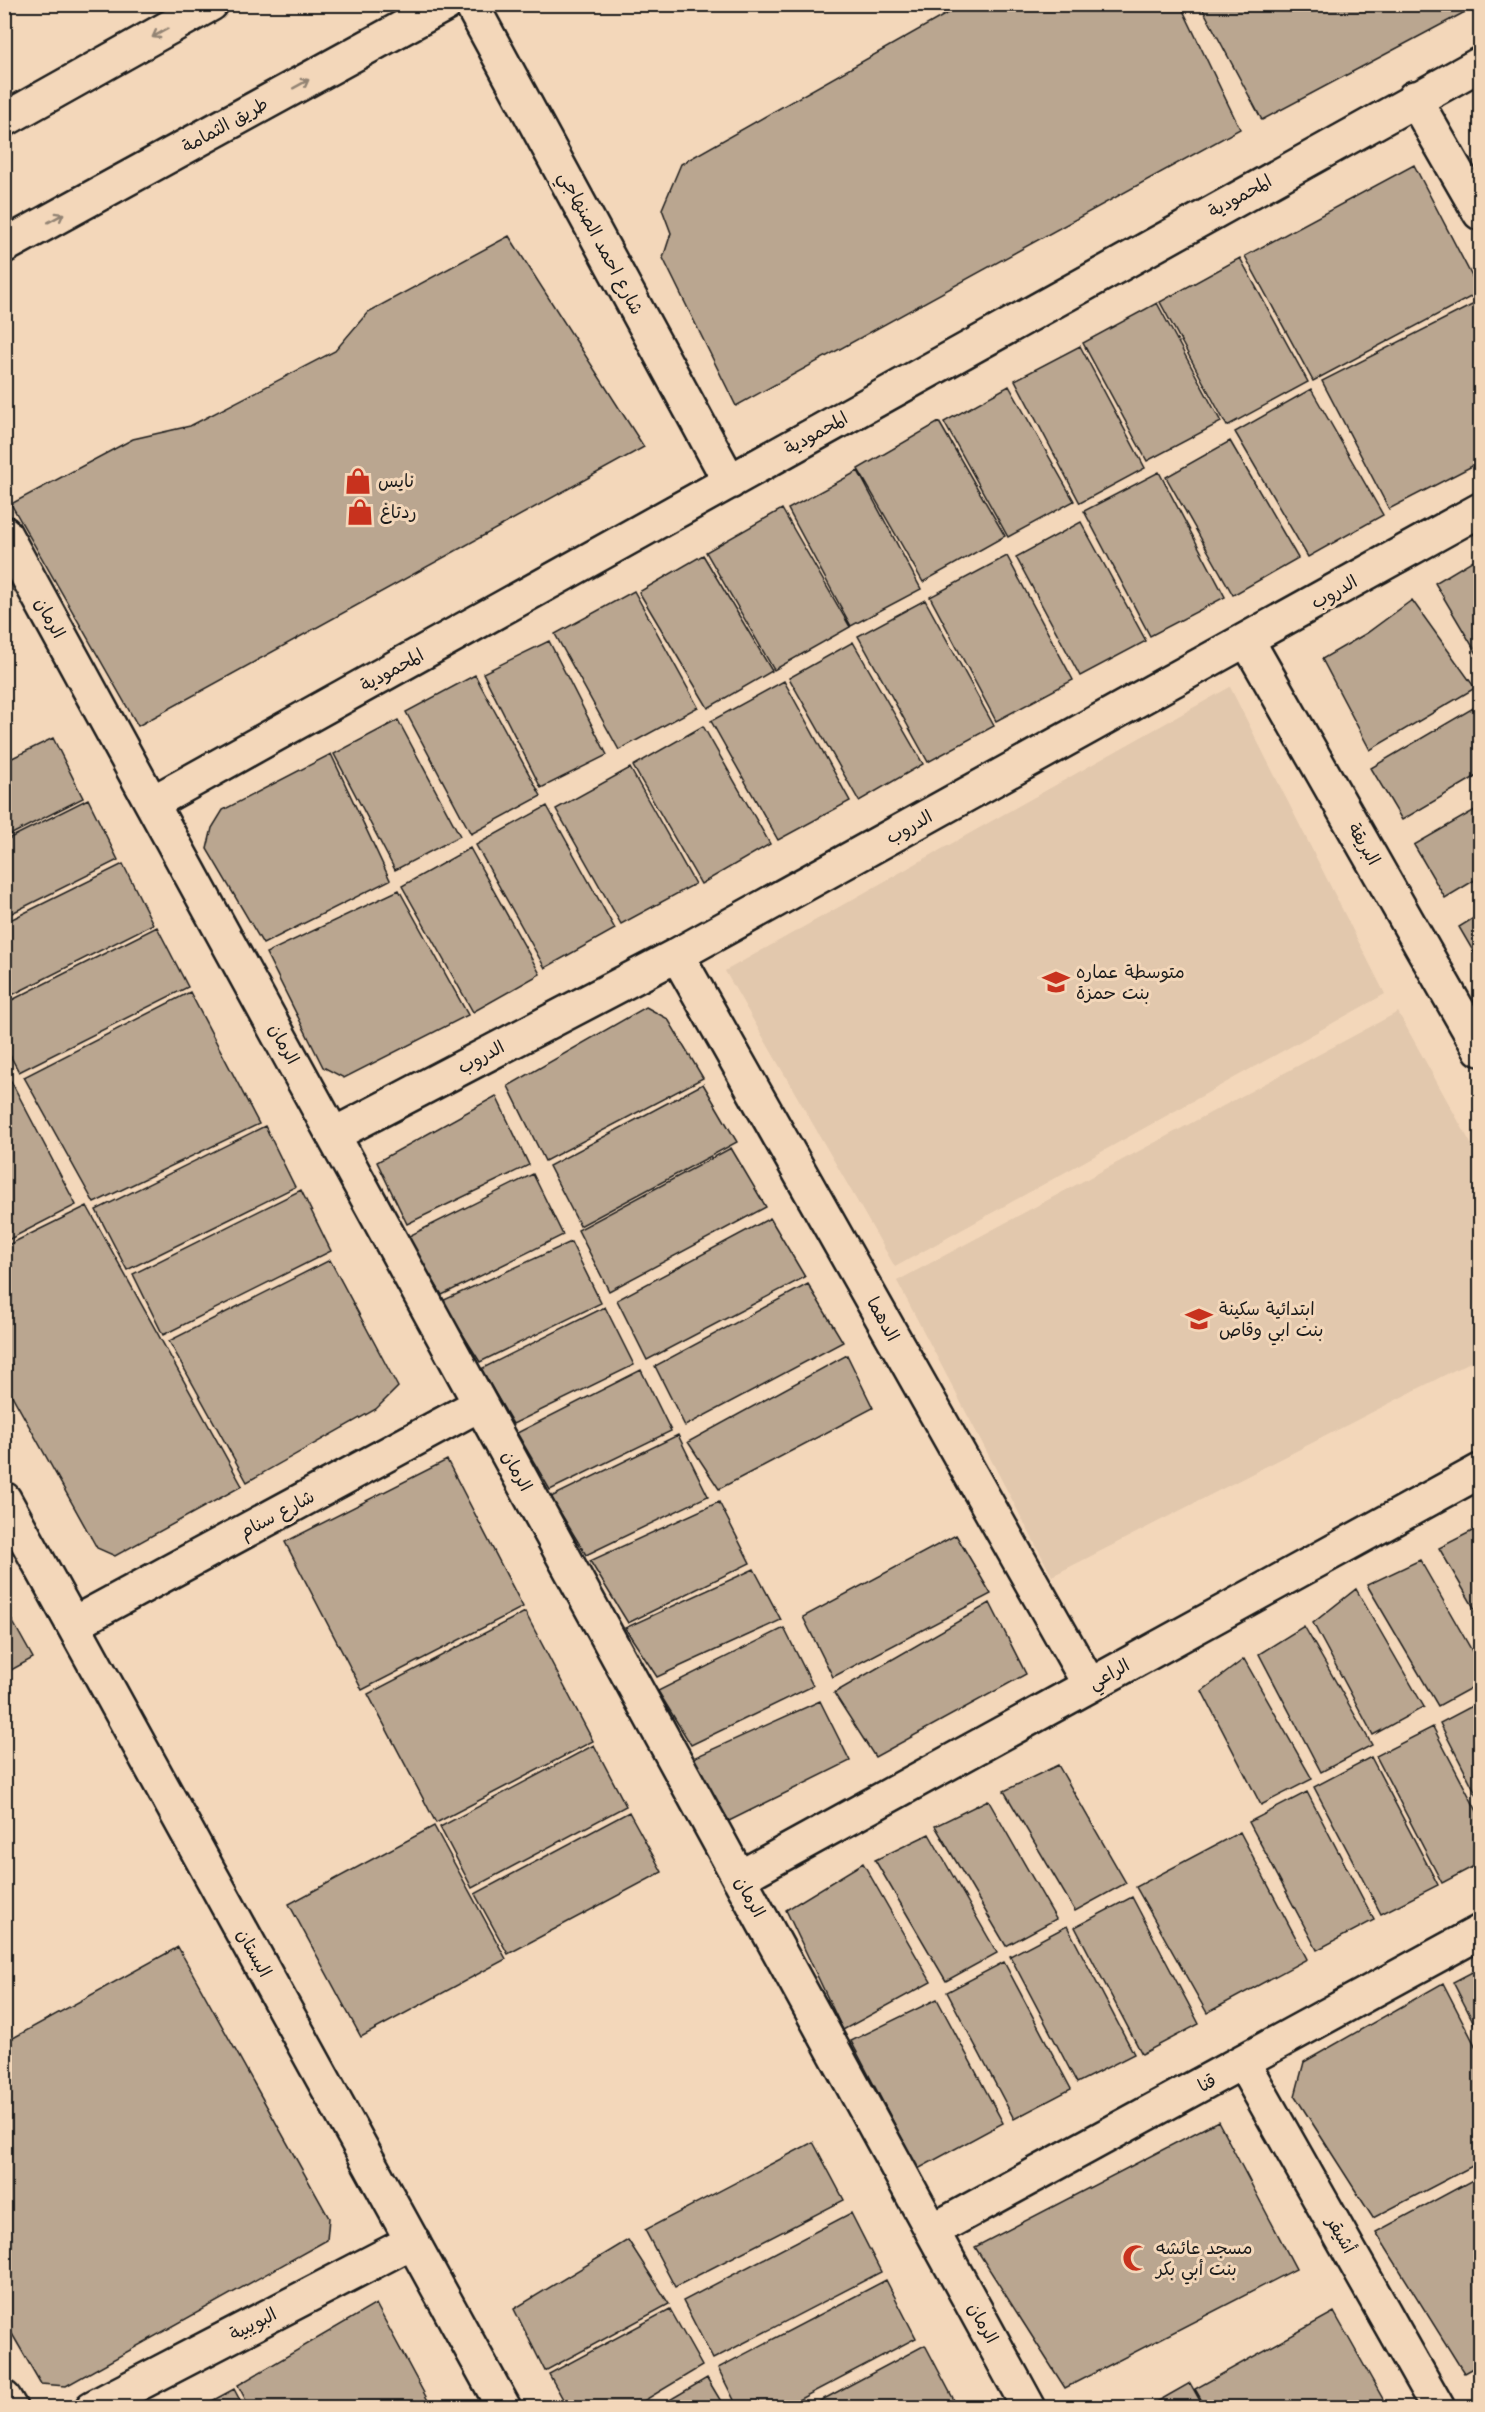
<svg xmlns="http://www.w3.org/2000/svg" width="1485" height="2412" viewBox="0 0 1485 2412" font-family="'Playpen Sans','Playpen Sans Arabic',sans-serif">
<rect width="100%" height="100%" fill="#f3d7ba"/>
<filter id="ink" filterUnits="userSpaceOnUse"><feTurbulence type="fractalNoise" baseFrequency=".0167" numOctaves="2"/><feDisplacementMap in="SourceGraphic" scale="12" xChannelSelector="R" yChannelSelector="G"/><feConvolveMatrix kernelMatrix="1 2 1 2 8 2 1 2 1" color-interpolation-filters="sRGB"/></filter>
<g filter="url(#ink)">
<path fill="#e2c8ad" d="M1230,687L1385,994L895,1267L725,971Z
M1398,1012L1480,1160V1357L1052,1576L897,1281Z"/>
<path fill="#baa690" stroke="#1c1c1c" stroke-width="1.5" d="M964,4H1180L1240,129L736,406L663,258L671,233L662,209L681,164Z
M1200,4H1480L1262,120Z
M1414,165L1480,292L1313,381L1245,256Z
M509,236L644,447L138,726L11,504L133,439L190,426L335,351L368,312Z
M1240,258L1308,382L1227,426L1160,302Z
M1480,301V462L1389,509L1322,381Z
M1157,303L1221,422L1147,461L1083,343Z
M1080,346L1145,468L1080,503L1015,380Z
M1009,386L1074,501L1008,537L944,422Z
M1311,389L1383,515L1308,557L1235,432Z
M939,422L1005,536L923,582L858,469Z
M1230,441L1298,558L1233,595L1166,477Z
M858,471L921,589L851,626L788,509Z
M1159,472L1225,597L1150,636L1084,511Z
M782,509L850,627L774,670L706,552Z
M1081,522L1146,641L1080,676L1016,557Z
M703,555L772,671L708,708L639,592Z
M1007,556L1073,680L996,721L930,597Z
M1480,556V659L1435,583Z
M634,591L698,707L619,750L555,634Z
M925,600L994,726L928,762L858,636Z
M1412,600L1475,688L1370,750L1322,659L1367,633Z
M549,641L607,755L541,788L483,673Z
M853,642L923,764L859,801L789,678Z
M475,675L541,796L471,834L406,712Z
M784,681L850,801L778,840L711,721Z
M1480,704V774L1402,820L1371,768Z
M398,720L460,836L395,870L334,754Z
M703,726L770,844L701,884L633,766Z
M53,738L83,798L4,838V762Z
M331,754L390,880L263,944L207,849L212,828L223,810Z
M630,768L695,884L621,924L556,809Z
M88,799L118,860L4,917V841Z
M547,806L615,929L545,968L476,845Z
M1480,807V877L1445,898L1414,845Z
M470,848L540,974L473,1012L402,886Z
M123,864L153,924L4,999V923Z
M399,890L468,1015L344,1078L323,1067L266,953Z
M1480,914V963L1459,927Z
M157,927L188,987L19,1072L4,1044V1004Z
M190,992L259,1124L94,1203L24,1077Z
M646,1007L668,1019L703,1078L545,1161L508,1086Z
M11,1081L76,1205L4,1242V1084Z
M703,1084L737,1142L580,1226L549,1166Z
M496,1096L529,1165L407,1224L377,1162Z
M265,1126L295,1187L127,1270L96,1210Z
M731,1148L766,1207L609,1291L578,1230Z
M533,1174L563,1235L442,1295L407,1237Z
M301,1190L331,1251L163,1335L133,1274Z
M87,1206L242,1486L115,1556L97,1548L4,1381V1247Z
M770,1218L805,1277L647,1360L617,1300Z
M571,1242L601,1303L480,1362L442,1301Z
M330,1260L398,1387L376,1409L247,1482L169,1341Z
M808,1284L843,1342L685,1426L655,1366Z
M605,1307L634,1365L513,1424L481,1369Z
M847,1355L873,1408L719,1489L688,1442Z
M641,1370L671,1431L550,1490L517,1433Z
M678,1435L708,1496L586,1555L551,1497Z
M447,1460L523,1607L362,1690L285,1542Z
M719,1502L750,1563L628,1623L590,1561Z
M1480,1527V1618L1439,1548Z
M956,1535L991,1594L833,1677L803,1617Z
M1420,1560L1480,1665V1683L1438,1706L1367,1585Z
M754,1569L781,1620L657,1677L625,1628Z
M1356,1589L1424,1707L1373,1735L1313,1623Z
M990,1603L1026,1674L875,1757L834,1693Z
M4,1606L33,1658L4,1674Z
M525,1612L593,1741L436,1823L368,1694Z
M1304,1626L1372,1745L1321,1772L1259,1654Z
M784,1628L813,1686L691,1745L658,1691Z
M1244,1659L1312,1779L1261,1805L1202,1691Z
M820,1701L850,1761L729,1821L691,1759Z
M1480,1702V1801L1440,1723Z
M1433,1727L1480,1817V1863L1442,1883L1376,1756Z
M594,1745L626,1806L472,1888L440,1827Z
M1371,1757L1438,1885L1381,1914L1314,1787Z
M1058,1765L1126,1883L1075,1911L1004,1791Z
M1307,1792L1374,1920L1317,1950L1249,1822Z
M988,1800L1056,1919L1006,1946L935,1826Z
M629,1812L662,1872L508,1954L475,1894Z
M434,1826L506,1959L361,2037L289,1904Z
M1240,1832L1307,1959L1207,2013L1136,1887Z
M929,1834L997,1953L946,1981L875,1860Z
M863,1863L931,1982L843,2030L786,1910Z
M1132,1897L1199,2024L1142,2054L1075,1927Z
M1067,1926L1134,2054L1077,2083L1010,1956Z
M178,1947L329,2218L327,2240L66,2386L41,2384L4,2320V2043Z
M1004,1962L1071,2089L1014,2119L947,1992Z
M1480,1968V2035L1453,1982Z
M1443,1983L1480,2055V2162L1373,2218L1295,2096L1304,2062Z
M937,1999L1003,2123L918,2169L851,2041Z
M1218,2121L1296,2269L1065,2388L975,2247Z
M813,2142L844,2200L675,2287L645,2230Z
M1480,2176V2364L1464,2373L1376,2232Z
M851,2213L881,2272L713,2359L683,2301Z
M628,2240L669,2304L545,2371L514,2309Z
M886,2280L916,2338L783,2408H738L718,2368Z
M376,2304L432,2408H250L238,2385Z
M670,2309L702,2366L632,2408H568L549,2374Z
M1334,2312L1388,2408H1206L1195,2389Z
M925,2345L956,2404L948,2408H807Z
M707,2378L725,2408H656Z
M1190,2383L1204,2408H1146Z
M234,2389L244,2408H199Z"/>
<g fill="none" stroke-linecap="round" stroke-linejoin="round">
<defs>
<path id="street" d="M471,4L730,482
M1414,98L1480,213
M4,533L1029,2408
M1247,640L1480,1049
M152,803L1480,64
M677,955L1089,1684
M333,1135L677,955L1480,510
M4,1499L504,2408
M73,1624L480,1404
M739,1878L1480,1471
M1243,2063L1438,2408
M932,2231L1480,1932
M4,2398L10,2408
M92,2408L413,2241"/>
<path id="primary" d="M4,120L211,4
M4,246L446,4"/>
</defs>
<use href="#street" stroke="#1c1c1c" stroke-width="38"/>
<use href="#primary" stroke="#1c1c1c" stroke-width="38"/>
<use href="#street" stroke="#f3d7ba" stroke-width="33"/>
<use href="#primary" stroke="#f3d7ba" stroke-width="33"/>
</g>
<defs><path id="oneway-shaft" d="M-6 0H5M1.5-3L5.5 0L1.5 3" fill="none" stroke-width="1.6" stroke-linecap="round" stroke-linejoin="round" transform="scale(1.5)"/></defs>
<g stroke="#928373">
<use href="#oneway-shaft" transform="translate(160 33) rotate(151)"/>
<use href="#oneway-shaft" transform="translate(301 84) rotate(-29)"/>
<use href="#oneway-shaft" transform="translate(56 218) rotate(-29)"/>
</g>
</g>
<defs>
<symbol id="shop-bare" viewBox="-9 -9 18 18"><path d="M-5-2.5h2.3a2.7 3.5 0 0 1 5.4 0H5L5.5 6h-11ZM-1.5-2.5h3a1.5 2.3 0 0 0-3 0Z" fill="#c8321e" stroke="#f3d7ba" stroke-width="2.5" paint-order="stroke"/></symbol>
<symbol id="school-bare" viewBox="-9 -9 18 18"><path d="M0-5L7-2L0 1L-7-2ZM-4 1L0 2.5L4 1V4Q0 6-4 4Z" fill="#c8321e" stroke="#f3d7ba" stroke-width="2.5" paint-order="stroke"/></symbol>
<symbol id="mosque-bare" viewBox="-9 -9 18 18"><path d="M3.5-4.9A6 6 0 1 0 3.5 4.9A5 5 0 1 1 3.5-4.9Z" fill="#c8321e" stroke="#f3d7ba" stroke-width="2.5" paint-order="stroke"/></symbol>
</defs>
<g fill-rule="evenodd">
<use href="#shop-bare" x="339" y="462" width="38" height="38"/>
<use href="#shop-bare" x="341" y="493" width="38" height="38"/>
<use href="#school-bare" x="1037" y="963" width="38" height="38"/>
<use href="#school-bare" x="1180" y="1300" width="38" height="38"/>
<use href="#mosque-bare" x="1117" y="2239" width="38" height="38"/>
</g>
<g text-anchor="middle" stroke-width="6" stroke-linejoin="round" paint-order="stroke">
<g font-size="18" fill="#1c1c1c" stroke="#f3d7ba">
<text transform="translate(225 125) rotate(-29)" y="6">طريق الثمامة</text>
<text transform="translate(1240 196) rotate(-29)" y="6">المحمودية</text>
<text transform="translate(601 243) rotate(62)" y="6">شارع احمد الصنهاجي</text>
<text transform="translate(816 433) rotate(-29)" y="6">المحمودية</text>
<text transform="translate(1334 592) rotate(-29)" y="6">الدروب</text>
<text transform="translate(50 618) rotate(61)" y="6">الرمان</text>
<text transform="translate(392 670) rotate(-29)" y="6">المحمودية</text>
<text transform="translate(909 827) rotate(-29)" y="6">الدروب</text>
<text transform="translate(1364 844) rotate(60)" y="6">البريقة</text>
<text transform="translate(284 1044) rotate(61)" y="6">الرمان</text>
<text transform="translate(481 1057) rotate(-28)" y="6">الدروب</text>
<text transform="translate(883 1319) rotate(61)" y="6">الدهما</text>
<text transform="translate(517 1471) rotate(61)" y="6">الرمان</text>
<text transform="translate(277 1514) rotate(-28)" y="6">شارع سنام</text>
<text transform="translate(1109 1674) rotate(-29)" y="6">الراعي</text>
<text transform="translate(750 1897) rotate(61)" y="6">الرمان</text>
<text transform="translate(254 1953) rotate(61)" y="6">البستان</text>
<text transform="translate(1207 2083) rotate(-28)" y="6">قنا</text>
<text transform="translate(1341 2235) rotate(60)" y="6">أشيقر</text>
<text transform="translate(983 2323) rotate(61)" y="6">الرمان</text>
<text transform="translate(253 2324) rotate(-27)" y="6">البويبية</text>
</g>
<g font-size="18" fill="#1c1c1c" stroke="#f3d7ba" text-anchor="start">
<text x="378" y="487">نايس</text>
<text x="380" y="518">ردتاغ</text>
<text x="1076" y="978">متوسطة عماره<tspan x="1076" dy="21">بنت حمزة</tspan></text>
<text x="1219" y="1315">ابتدائية سكينة<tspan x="1219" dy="21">بنت ابي وقاص</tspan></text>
<text x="1156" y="2254">مسجد عائشه<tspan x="1156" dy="21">بنت أبي بكر</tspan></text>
</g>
</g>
<rect width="1485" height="2412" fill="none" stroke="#f3d7ba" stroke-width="24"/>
<rect x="12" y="12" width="1461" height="2388" fill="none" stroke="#1c1c1c" stroke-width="2" filter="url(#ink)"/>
</svg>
